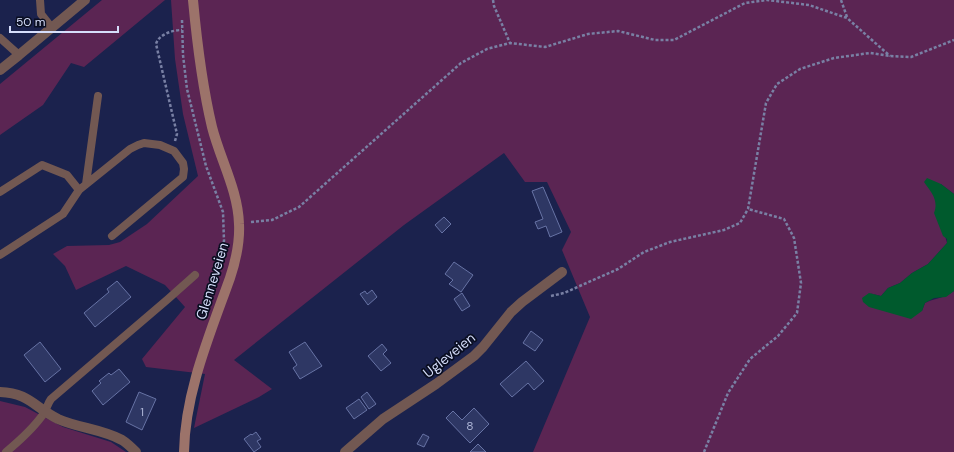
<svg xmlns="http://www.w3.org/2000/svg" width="954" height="452" viewBox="0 0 954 452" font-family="'DM Sans',sans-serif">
<rect width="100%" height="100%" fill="#1b224d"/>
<path fill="#5b2553" d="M102,0H165L84,67L71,63L43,105L0,135V84Z
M171,0H954V194L941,184L934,195L947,243L928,264L912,273L900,283L888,288L881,296L869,293L922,311L925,303C937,297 944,299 954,291V452H533L590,317L562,250L571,232L547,182H525L504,153L404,225L234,360L272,389L259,397L194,428L205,374L146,367L142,359L185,307L165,285L126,266L76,290L65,266L53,254L67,246L109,245L120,242L147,224L198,176L183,114L175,59Z
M0,401L25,407L63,427L111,442L126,452H0Z"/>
<path fill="#005a2d" d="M927,178L941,184L954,194V291L946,297L934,298L925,303L922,311L911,319L869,307L863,302L862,298L869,293L881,296L888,288L900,283L912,273L928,264L947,243V239L943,236L934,213C939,200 931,192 924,182Z"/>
<path fill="#2e3764" stroke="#6773a5" d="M543,187L562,232L550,237L546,226L538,229L535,222L543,219L532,191Z
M444,217L451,224L442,233L435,225Z
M454,262L473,275L461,292L449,284L453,280L445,274Z
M117,281L131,297L95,327L84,313L109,292L107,289Z
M372,290L377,297L368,305L360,294L365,291L367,294Z
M462,293L470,306L462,311L454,299Z
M531,331L543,340L535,351L523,343Z
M40,342L61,369L45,382L24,355Z
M305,342L322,366L300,379L293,368L297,365L289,352Z
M382,344L387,350L383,354L391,363L381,371L368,356Z
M526,361L544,381L534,390L528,383L512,397L500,384Z
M119,369L130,382L103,405L92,391L101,383L99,381L109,373L111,375Z
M139,392L156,399L142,430L126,422Z
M367,392L376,404L369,409L361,397Z
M359,399L367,410L354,419L346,408Z
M474,408L489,424L470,443L446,418L453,411L462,420Z
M256,432L261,439L257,441L261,447L254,452L244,439L251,434L252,435Z
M423,434L429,437L424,447L417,444Z
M478,444L486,452H470Z"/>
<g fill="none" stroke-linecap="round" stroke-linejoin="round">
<path stroke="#7980a4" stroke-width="2.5" stroke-dasharray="3 2" stroke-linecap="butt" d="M493,0L494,6L510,43
M841,0L847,17
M182,20L183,55L187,89L206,166L223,212L224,241L216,277
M175,141L177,134L156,44C159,34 173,30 182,30
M251,222L272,220L299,207L461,63L487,49L510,43L545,47L588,34L618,31L655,40H674L745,3L767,0L809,5L847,18L890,56
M551,296L564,293L618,269L644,252L670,242L724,230L740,223L748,209L766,103L777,84L800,69L834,58L870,53L890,56L911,57L954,40
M704,452L728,393L750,359L778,336L797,313L801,283L794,238L784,219L748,209"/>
<path stroke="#725852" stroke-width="8" d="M40,0L41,14L52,28
M0,38L19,55
M86,184L98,96
M0,192L42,165L67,175L79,190
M0,255L63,214L79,190L130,149L138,145L144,143L160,145L174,151L183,163L184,169L183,177L112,236
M6,452C18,442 36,425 44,413C47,408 48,403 51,399L168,299L195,275"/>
<path stroke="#725852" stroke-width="10" d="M0,70L19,55L85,0
M0,392C29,393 34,407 58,419C78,428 102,429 122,440C127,443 132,448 136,452
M345,452L383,419L436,384L474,356L483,347L511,312L522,302L562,272"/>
<path stroke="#9c736a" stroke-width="10" d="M184,452C185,392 210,334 230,278C236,260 240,243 239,224C238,190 220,159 212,127C202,85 197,43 193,0"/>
</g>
<g text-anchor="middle" stroke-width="3.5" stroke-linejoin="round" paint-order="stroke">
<g font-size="12" fill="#acb4d5">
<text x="142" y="416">1</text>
<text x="470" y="430">8</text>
</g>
<g font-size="14" fill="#d6defb" stroke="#0a0e21">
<text transform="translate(212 281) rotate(-73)" y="5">Glenneveien</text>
<text transform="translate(449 355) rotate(-39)" y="5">Ugleveien</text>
</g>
</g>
<path d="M10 26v6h108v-6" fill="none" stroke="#d6defb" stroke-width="2"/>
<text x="16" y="26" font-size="12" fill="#d6defb" stroke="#0a0e21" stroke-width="3" paint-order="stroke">50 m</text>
</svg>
